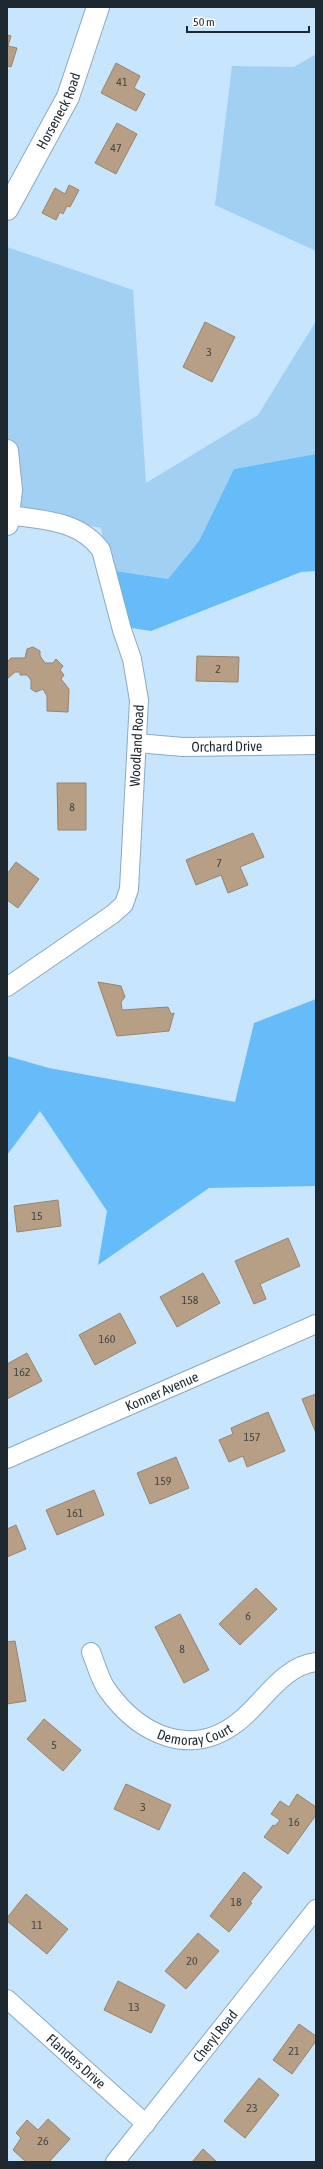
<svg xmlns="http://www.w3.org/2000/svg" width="323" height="2169" viewBox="0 0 323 2169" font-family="'Asap Condensed',sans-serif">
<rect width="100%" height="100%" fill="#c7e5fd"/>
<path fill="#a1d0f3" d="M316,54V251L215,205L232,66L294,67Z
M7,247L133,290L146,483L258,415L316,321V454L234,469L199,541L168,579L109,570L101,528L9,508L7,473Z"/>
<path fill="#66bcf8" d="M316,454V571L301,572L151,631L119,626L109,570L168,579L199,541L234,469Z
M316,999V1186L209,1188L98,1265L107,1211L40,1111L7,1155V1056L49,1068L235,1102L254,1023Z"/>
<path fill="#b79f86" stroke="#9a836a" d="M7,35L11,36L8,46L17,48L11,67L7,66Z
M116,63L140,76L134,88L145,94L136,111L101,93Z
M117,123L137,134L116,174L95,163Z
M69,185L79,190L70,207L67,206L63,214L60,212L56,220L42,213L55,188L65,194Z
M205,322L235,337L212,382L183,367Z
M33,647L40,651V656L45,663H53L56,659L63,666L60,670L64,675L61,679L69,689L68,712L47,711V696L43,689L36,692L31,689V680L27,675H20V672H15L7,679V662L11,658H25L27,649Z
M197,656L239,657L238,682L196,681Z
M57,783H86V830H58Z
M253,833L264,857L240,867L248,885L228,893L221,875L196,885L186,860Z
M16,862L39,879L18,908L7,900V874Z
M98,982L121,986L125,997L121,1002L122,1010L168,1007L171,1014L174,1013L169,1031L117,1036Z
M58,1200L61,1226L17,1232L14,1206Z
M288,1238L300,1266L260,1284L266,1299L254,1304L235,1261Z
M203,1273L220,1303L177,1327L160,1297Z
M120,1313L136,1343L95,1365L79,1335Z
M27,1353L42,1381L7,1399V1364Z
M316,1394V1433L302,1399Z
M268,1412L285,1451L247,1467L243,1456L229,1462L219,1440L233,1434L231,1428Z
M176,1457L189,1488L150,1504L137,1473Z
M94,1490L104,1515L57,1535L46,1510Z
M16,1525L26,1549L7,1557V1529Z
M256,1588L277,1609L240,1645L219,1624Z
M180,1614L209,1670L184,1683L155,1627Z
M15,1641L26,1701L7,1704V1642Z
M44,1719L81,1750L63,1771L27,1739Z
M126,1784L171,1805L159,1830L114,1809Z
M297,1794L316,1807V1815L288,1854L264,1837L273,1825L275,1826L280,1820L271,1814L280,1801L289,1807Z
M244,1872L262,1887L250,1902L252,1903L229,1932L210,1916Z
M26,1894L68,1929L47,1954L7,1921V1918Z
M198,1933L219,1951L186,1989L165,1971Z
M118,1981L165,2005L151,2033L104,2010Z
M299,2024L316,2036V2041L292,2074L273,2060Z
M259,2078L279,2095L245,2138L224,2121Z
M48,2119L70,2139L49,2162H26L13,2150L21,2138L16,2133L27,2120L38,2130Z
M203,2149L217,2162H192Z"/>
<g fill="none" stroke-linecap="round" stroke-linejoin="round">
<defs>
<g id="street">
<path id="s1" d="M137,743L183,747L316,745"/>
<path id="s2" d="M7,987L113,914L124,904L129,889L139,700L132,659L122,630L101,550C79,520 42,520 9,515"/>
<path id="s3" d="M7,1459L316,1324"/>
<path id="s4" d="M91,1652C96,1664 100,1681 108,1691C140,1735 191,1759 238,1722C263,1703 282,1666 316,1662"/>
<path id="s5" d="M7,1999L146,2124"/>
<path id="s6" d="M115,2162L316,1909"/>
</g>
<g id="secondary">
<path id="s7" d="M7,209L68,97L98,7"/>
<path d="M7,451L11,490L7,524"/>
</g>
</defs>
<use href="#street" stroke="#8da9bf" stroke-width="20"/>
<use href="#secondary" stroke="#8da9bf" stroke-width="24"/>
<use href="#street" stroke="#fff" stroke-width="18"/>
<use href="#secondary" stroke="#fff" stroke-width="22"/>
</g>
<g text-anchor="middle" stroke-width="4" stroke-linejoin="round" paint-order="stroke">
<g font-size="12" fill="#444646">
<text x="122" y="86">41</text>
<text x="116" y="152">47</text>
<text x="209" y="356">3</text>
<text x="218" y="673">2</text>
<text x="72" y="811">8</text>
<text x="219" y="867">7</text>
<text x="37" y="1220">15</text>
<text x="190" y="1304">158</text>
<text x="107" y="1343">160</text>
<text x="22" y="1376">162</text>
<text x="252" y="1441">157</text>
<text x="163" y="1485">159</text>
<text x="75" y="1517">161</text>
<text x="248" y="1620">6</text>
<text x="182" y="1653">8</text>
<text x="54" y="1749">5</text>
<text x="143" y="1811">3</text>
<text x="294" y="1826">16</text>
<text x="236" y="1906">18</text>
<text x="37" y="1929">11</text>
<text x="192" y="1965">20</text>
<text x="134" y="2011">13</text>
<text x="294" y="2055">21</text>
<text x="252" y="2112">23</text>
<text x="43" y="2145">26</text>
</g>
<g font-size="14" fill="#1d2831" stroke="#fff">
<text dy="5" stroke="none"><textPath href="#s7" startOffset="111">Horseneck Road</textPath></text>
<text dy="5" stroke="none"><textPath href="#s2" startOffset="303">Woodland Road</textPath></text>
<text dy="5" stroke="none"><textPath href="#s1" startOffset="90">Orchard Drive</textPath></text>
<text dy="5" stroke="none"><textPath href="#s3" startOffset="169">Konner Avenue</textPath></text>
<text dy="5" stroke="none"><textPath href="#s4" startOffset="147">Demoray Court</textPath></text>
<text dy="5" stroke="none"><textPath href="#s6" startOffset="161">Cheryl Road</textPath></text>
<text dy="5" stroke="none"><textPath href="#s5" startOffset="93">Flanders Drive</textPath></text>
</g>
</g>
<rect width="323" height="2169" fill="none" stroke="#1d2831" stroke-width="16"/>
<path d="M187 26v6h122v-6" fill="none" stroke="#1d2831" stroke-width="2"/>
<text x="193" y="26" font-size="12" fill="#1d2831" stroke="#ffffff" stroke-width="3" paint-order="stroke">50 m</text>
</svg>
